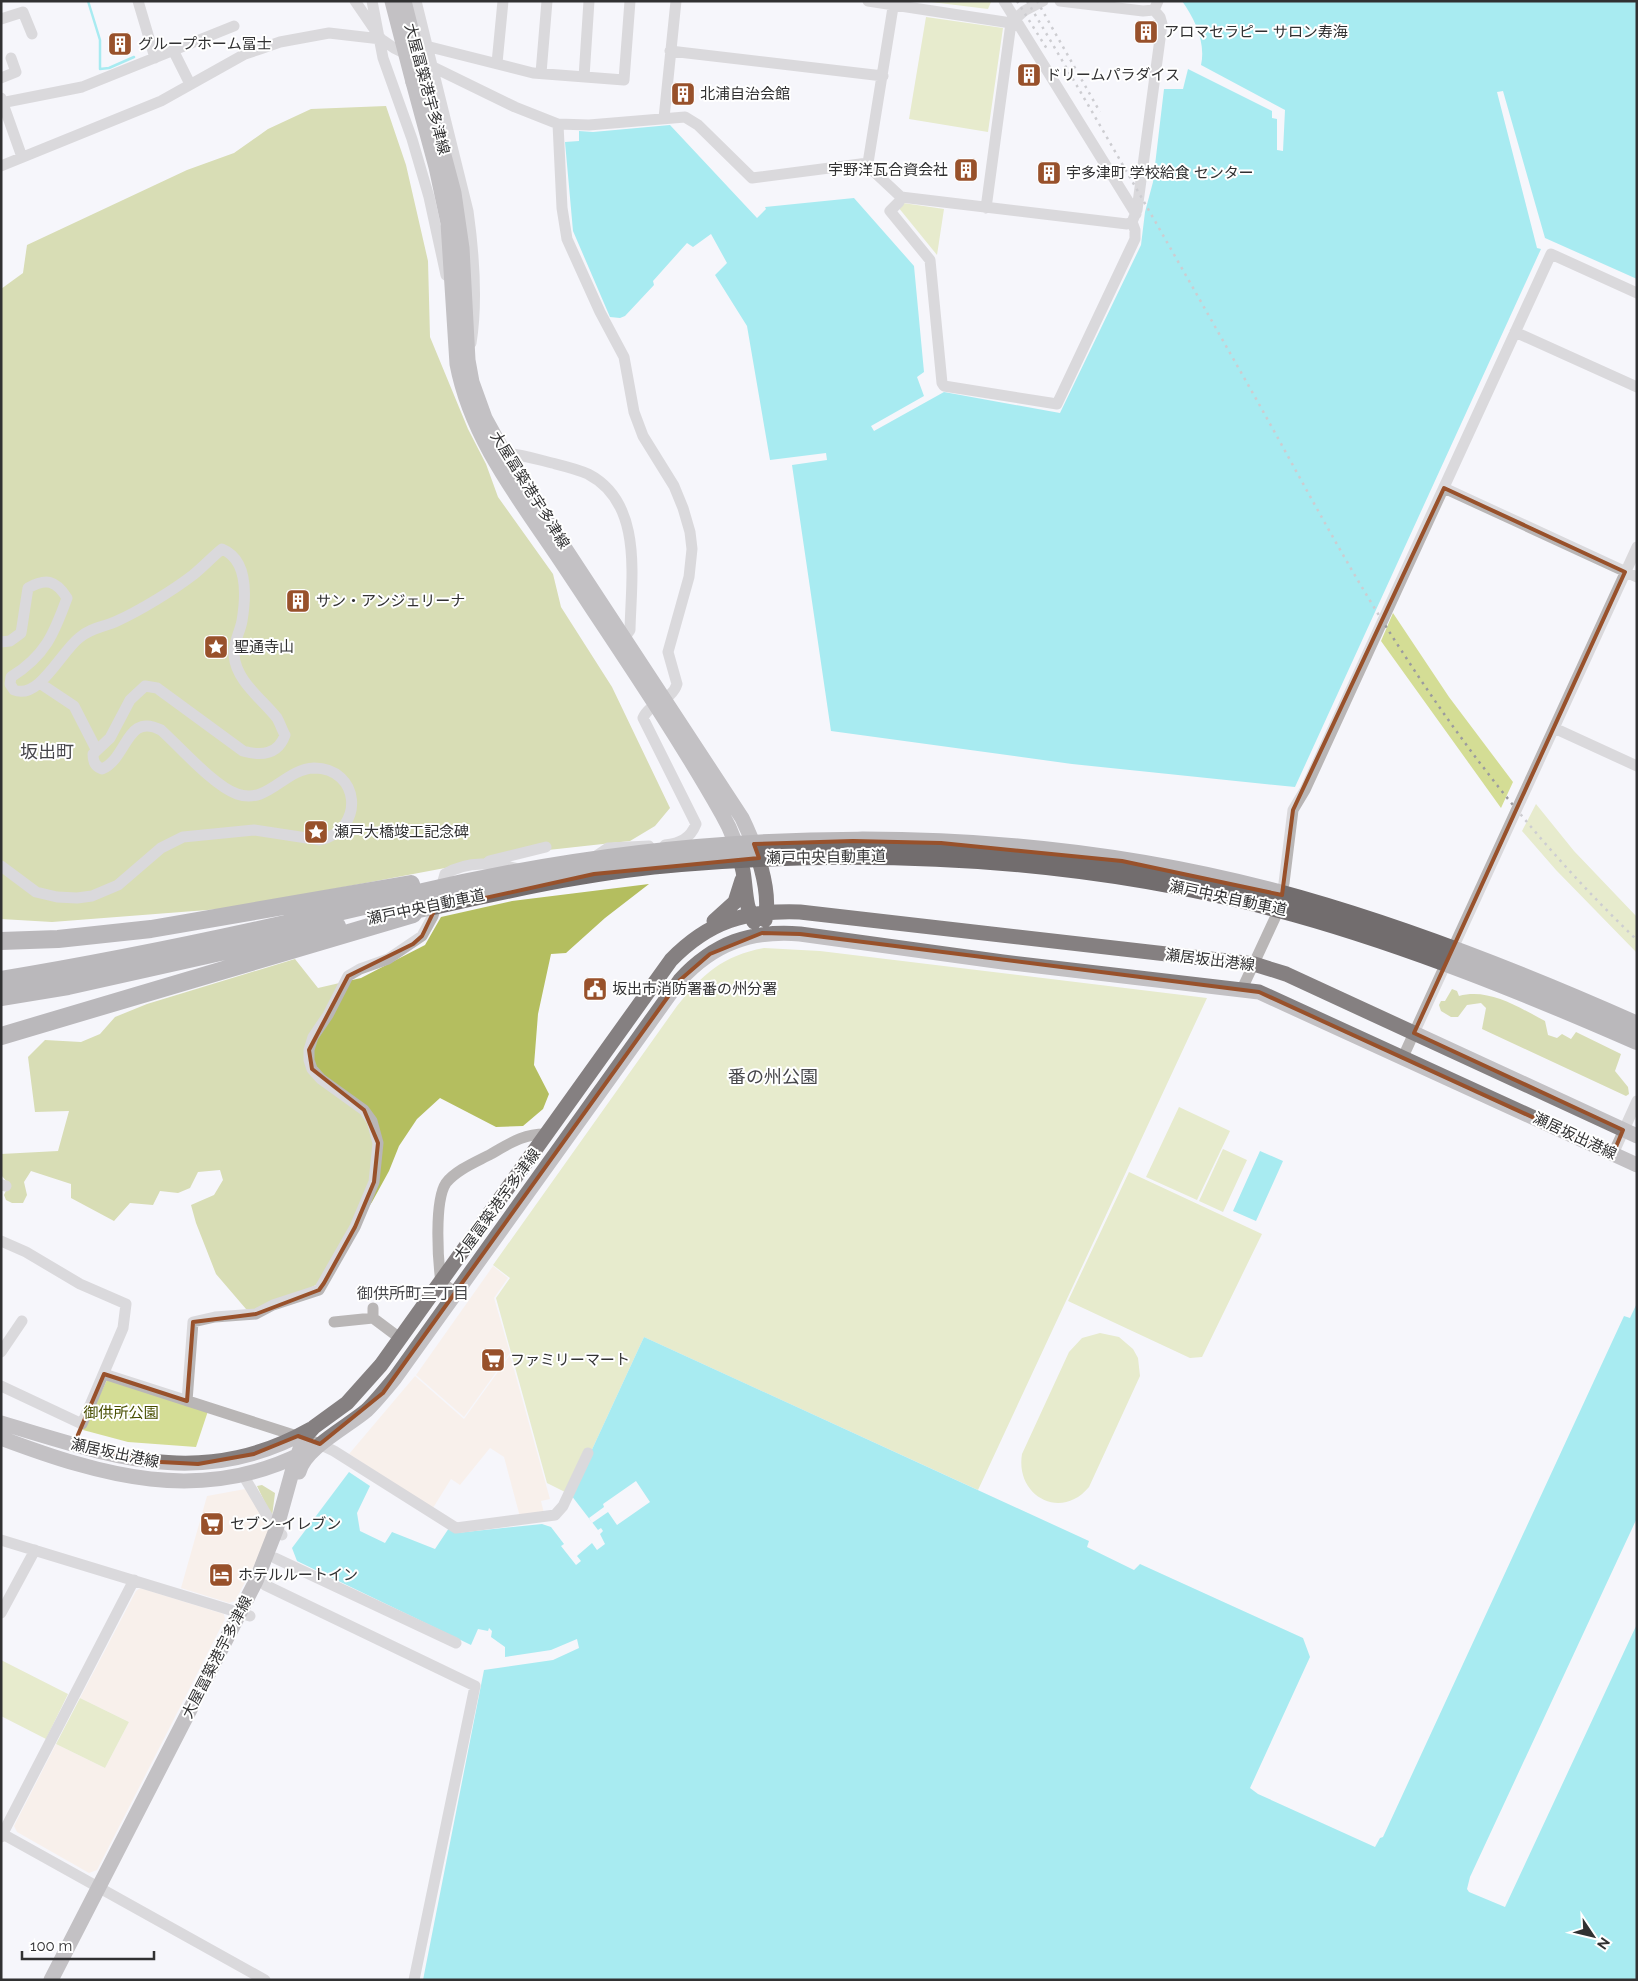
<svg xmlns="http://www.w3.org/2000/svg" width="1638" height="1981" viewBox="0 0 1638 1981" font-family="Raleway,'Noto Sans JP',sans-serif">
<rect width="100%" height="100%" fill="#f6f6fb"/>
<path fill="#fbe9d8" d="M493,1266L508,1278L494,1298L510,1353L464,1417L416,1375Z
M510,1355L550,1499L541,1501L544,1513L520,1517L504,1457L490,1448L460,1485L451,1479L433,1508L349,1454L415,1376L464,1419Z
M245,1489L270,1527L258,1558L235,1601L229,1603L181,1588L207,1496Z
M140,1588L224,1614L225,1619L97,1870L89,1873L17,1832L14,1826L56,1744L105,1768L129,1722L80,1698L136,1591Z"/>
<path fill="#d4dd95" d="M923,1H991V2L988,9Z
M926,17L1003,28L988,132L909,119Z
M903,203L944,209L937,255L898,207Z
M1393,613L1449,697L1513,782L1501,808L1381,641Z
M1536,804L1574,851L1637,917V953L1556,870L1522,831Z
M764,948L820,951L1207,998L978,1490L644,1337L571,1495L547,1483L496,1298L510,1278L493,1265L677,1006C703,974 722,956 764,948Z
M1179,1107L1230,1131L1197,1200L1146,1177Z
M1223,1149L1247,1160L1223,1212L1199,1201Z
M1129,1172L1262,1234L1202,1357L1190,1358L1068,1301Z
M1100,1333L1119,1337L1133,1349L1138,1358L1140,1376L1089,1487C1061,1521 1015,1496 1022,1454L1069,1352L1082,1338Z
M107,1380L208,1411L196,1447L128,1442L83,1430Z
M1,1660L68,1694L46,1739L1,1716Z
M80,1698L129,1722L105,1768L56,1744Z"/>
<path fill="#b4be5f" d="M386,106L406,165L428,261L430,337L468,429L486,464L498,497L553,574L561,607L612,687L670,808L655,826L630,841L530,852L233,908L52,922L1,919V289L23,273L27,245L187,170L234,153L268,129L311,109Z
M649,884L605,918L566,953L551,954L538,1014L534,1065L549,1094L543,1109L523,1126L496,1127L440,1098L417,1119L399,1146L389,1171L372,1202L316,1285L262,1311L246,1309L216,1274L196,1223L191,1205L214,1195L223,1180L220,1170L198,1172L190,1188L178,1193L160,1191L153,1205L130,1203L114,1221L71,1198V1184L31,1171L24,1182L27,1195L23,1203H12L6,1200L4,1195L9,1184L1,1175V1154L58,1151L69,1111L35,1112L28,1057L45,1040L81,1042L100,1034L115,1017L147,1004L295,959L318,988L361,978L425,945L441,917L512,901Z
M1452,989L1457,991L1459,996C1489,988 1518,1007 1545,1021L1548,1035L1557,1038L1562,1034L1571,1039L1576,1032L1621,1054L1615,1071L1628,1087L1629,1094L1626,1096L1482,1029L1486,1008L1481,1003L1467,1005L1458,1017H1451L1441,1011L1439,1005L1441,1001H1445Z
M262,1485L275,1493L272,1517L257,1486Z"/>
<path fill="#4bdde4" d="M1182,1H1637V279L1545,238L1503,91L1497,92L1537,248L1541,249L1295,787L1072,764L831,731L792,465L827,460L826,453L770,460L747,326L715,275L727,263L711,234L693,247L687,243L653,281L654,285L625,316L620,318L610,317L573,231L565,142L579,141V131L593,132L670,125L757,218L766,209L765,207L854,198L914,266L924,372L917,377L924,396L871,426L874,431L944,392L1060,413L1141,245L1145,212L1153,182L1164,89H1183L1188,69L1272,111V118L1277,119V150L1283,151L1285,110L1201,65C1206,43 1195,19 1182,1Z
M1260,1151L1283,1161L1256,1221L1233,1211Z
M1637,1303V1518L1470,1877L1467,1889L1469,1892L1505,1907L1637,1624V1980H423L484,1670L553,1660L579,1648L577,1639L551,1650L505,1657V1647L491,1637L492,1631L489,1628L488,1631L478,1629L471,1645L297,1561L292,1548L349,1472L370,1486L357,1513L360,1531L385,1543L392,1532L435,1549L449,1528L456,1533L542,1524L551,1527L564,1544L561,1546L576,1565L581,1561L577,1556L592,1543L597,1550L605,1544L600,1534L603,1531L601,1528L598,1530L571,1495L644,1337L1089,1541L1087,1547L1134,1570L1140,1564L1303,1638L1310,1657L1250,1788L1258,1794L1375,1847L1380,1838L1383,1837L1624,1316L1630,1318Z"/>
<path fill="#f6f6fb" d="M636,1481L650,1502L617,1525L608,1512L592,1523L589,1518L604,1507L603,1504Z"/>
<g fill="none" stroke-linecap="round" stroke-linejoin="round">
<path stroke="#4bdde4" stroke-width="2.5" d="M88,1L100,40V69L109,68L134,57"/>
<path stroke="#b9b6b6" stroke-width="11" d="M138,1L155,58
M355,1L381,39L394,48L515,107L558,124L589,125L685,117L698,125L752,178L868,163
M372,1L383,58L412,139L429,197L446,275
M416,1L468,211C474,254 478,300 471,343
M868,1L1011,23
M894,1L868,163L870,168L901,197L1127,224L1132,222L1137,210L1162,24L1160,17L1154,10
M1004,1L1136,214
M1060,1L1143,11L1154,10L1158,1
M1,19L23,12L32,34
M426,46L533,73L624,80L630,1
M173,50L190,84
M670,51L883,76
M497,63L503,1
M541,73L547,1
M584,77L589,1
M1,78L16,72L11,58
M1,98L22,157
M1,103L82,87L234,26
M664,118L676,1
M558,124L562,208L567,239L600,312L624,357L634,412L643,436L674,486L683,508L690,532L692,549L689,577L668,652L677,684C672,701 650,702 643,718L696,824C690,839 680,843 665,845
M1,166L161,101L245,54L260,49L280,42L329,33L381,39
M901,197L899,202L890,211L930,260L942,383L944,386L1057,404L1135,239V230L1132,222
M986,208L1011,23L1024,11L1043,1
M1515,332L1637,387
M504,453C520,454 536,459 552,463C564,466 577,469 588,474C644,503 631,579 630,630L625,637
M1444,488L1637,577
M1,642L10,641L21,633L28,588C46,578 56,580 67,598C54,634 45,656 11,677L10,684L14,690C39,700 61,652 79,638C90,628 104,627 117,621C141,610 172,591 193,575C203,567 212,557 222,549C249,560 246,597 242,621C240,632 233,643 234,655C236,681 262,699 277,718C280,723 282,730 285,735C278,755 261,756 243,751L157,688L145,686L130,700L110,738L93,754C93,762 95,766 102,769C128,758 126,712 161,730C180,747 214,786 237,794C268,805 284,769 314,768C360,768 366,829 320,840L254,830L183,837L161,848L118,885L92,896L77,898L57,897L36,892L1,866
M41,684L74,706L96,749
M1554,728L1637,766
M593,858L608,848L649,846
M489,861L546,847
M1242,989L1275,918L1284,883L1293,810L1305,790L1551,254L1637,293
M1403,1057L1637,547
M1613,1154L1637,1101
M1,1185L6,1186
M1,1241L26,1252L80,1284L126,1304L123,1328L82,1424L1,1386
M456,1293L441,1282C438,1261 434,1201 446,1183C456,1170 476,1162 491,1154C510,1143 525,1133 548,1134
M373,1308V1318L401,1339
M334,1322L373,1318
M1,1352L22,1321
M104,1374L300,1437
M187,1401L193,1322L215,1317L256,1314L273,1305L319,1290L355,1227L374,1182L378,1143L372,1121L364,1110L321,1079L312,1069L309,1060V1050L313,1037L328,1015L348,976L360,969L388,959L422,936L433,916L445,874C469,860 493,863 519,869
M315,1442L334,1451L456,1528L555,1515L563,1506L588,1453
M243,1475L272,1524L282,1535
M1,1540L250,1616
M275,1558L456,1643
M265,1585L475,1686L414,1980
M1,1613L35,1550
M1,1833L265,1980
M1,1837L134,1580"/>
<path stroke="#858081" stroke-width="15" d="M424,80L454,193L462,248L468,360L472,382L485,418L513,469L742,818C755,845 772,889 765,920
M413,82L436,167L448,223L457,364C472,443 525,506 568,572C621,652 675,731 722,814C732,831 739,851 743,871C746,888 745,907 754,922
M714,921L735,902L742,880
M1,1423C112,1456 201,1491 311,1429
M1,1438C102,1476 199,1504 301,1454
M299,1472C305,1448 347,1427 367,1410C377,1400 386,1389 395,1378L680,980C714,943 751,930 800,934L1003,962L1259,992L1637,1165
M51,1980L256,1581L276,1530L294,1465L304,1438L314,1427L347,1403L381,1365L671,960C709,921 746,910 800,912L1254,964L1286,974L1637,1136"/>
<path stroke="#726d6e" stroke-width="18" d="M1,941L58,939L151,929L411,884
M1,980C140,957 278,927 414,894
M1,997L68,986L337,926
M1,1036L413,914"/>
<path stroke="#9b9b9e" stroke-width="2.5" stroke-dasharray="2.5 5" stroke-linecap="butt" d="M1017,1L1047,49
M1027,1C1105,132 1180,265 1255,397C1304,484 1350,573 1405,656C1471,758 1549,856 1637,940
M1037,1L1100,112"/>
<path stroke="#858081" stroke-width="15" d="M392,1L413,82
M404,1L424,80"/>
<path stroke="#726d6e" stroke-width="18" d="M414,894C703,826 1013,818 1300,899C1416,932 1527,976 1637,1025
M414,910C502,891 590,870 681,863C886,846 1095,858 1294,913C1412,946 1525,992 1637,1041"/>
</g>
<path d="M0 0H1638V1981H0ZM1444,488L1625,572L1414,1033L1623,1130L1613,1154L1259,992L800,934L762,933L710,954L680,980L383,1393L320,1444L298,1436L254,1454L198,1464L142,1461L74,1444L104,1374L187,1401L193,1322L256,1314L319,1290L324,1283L355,1227L374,1182L378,1143L364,1110L312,1069L309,1050L348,976L413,944L422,936L435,909L594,874L759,858L754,844L853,841L941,843L1122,861L1282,895L1293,810Z" fill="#f6f6fb" fill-opacity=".55" fill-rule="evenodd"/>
<path fill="none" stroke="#98512b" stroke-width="4" stroke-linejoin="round" d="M1444,488L1625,572L1414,1033L1623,1130L1613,1154L1259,992L800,934L762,933L710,954L680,980L383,1393L320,1444L298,1436L254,1454L198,1464L142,1461L74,1444L104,1374L187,1401L193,1322L256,1314L319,1290L324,1283L355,1227L374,1182L378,1143L364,1110L312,1069L309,1050L348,976L413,944L422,936L435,909L594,874L759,858L754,844L853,841L941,843L1122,861L1282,895L1293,810Z"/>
<defs>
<symbol id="building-square" viewBox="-11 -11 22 22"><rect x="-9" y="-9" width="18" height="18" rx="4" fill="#98512b" stroke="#fff"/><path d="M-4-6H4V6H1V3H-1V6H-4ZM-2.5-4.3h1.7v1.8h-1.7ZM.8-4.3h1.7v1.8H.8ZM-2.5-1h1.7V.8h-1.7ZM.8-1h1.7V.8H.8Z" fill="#fff"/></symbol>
<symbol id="sight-square" viewBox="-11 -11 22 22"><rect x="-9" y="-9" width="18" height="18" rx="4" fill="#98512b" stroke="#fff"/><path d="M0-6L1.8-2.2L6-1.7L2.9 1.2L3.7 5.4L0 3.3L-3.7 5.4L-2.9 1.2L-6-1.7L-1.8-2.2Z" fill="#fff"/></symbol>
<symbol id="civic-square" viewBox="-11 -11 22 22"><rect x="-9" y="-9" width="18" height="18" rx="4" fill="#98512b" stroke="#fff"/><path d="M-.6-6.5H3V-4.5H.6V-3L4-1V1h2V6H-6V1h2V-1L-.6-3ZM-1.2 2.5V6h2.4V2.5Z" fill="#fff"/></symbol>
<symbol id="supermarket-square" viewBox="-11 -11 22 22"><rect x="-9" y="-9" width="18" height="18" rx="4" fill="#98512b" stroke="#fff"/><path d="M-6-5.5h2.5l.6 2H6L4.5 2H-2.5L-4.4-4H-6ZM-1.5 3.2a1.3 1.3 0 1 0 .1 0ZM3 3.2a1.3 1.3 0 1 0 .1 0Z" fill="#fff"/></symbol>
<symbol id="hotel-square" viewBox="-11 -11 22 22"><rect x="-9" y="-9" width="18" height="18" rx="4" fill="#98512b" stroke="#fff"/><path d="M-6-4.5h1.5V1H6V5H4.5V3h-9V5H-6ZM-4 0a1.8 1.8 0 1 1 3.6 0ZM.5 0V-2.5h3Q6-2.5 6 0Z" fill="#fff"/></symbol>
</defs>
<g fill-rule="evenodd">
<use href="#building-square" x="1132" y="18" width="28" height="28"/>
<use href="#building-square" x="106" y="30" width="28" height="28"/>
<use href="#building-square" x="1015" y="61" width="28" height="28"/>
<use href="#building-square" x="669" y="80" width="28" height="28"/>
<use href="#building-square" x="952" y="156" width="28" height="28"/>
<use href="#building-square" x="1035" y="159" width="28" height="28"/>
<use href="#building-square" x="284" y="587" width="28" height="28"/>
<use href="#sight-square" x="202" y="633" width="28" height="28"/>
<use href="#sight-square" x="302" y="818" width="28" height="28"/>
<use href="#civic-square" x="581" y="975" width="28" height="28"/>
<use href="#supermarket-square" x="479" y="1346" width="28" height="28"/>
<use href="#supermarket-square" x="198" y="1510" width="28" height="28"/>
<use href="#hotel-square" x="207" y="1561" width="28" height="28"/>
</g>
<g text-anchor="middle" stroke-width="4" stroke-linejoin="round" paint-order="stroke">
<g font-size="15" fill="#313132" stroke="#fff" text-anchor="start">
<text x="1164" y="37">アロマセラピー サロン寿海</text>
<text x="138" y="49">グループホーム冨士</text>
<text x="1046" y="80">ドリームパラダイス</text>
<text x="700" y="99">北浦自治会館</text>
<text x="948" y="175" text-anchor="end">宇野洋瓦合資会社</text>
<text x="1066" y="178">宇多津町 学校給食 センター</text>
<text x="316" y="606">サン・アンジェリーナ</text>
<text x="234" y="652">聖通寺山</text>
<text x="334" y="837">瀬戸大橋竣工記念碑</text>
<text x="612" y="994">坂出市消防署番の州分署</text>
<text x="510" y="1365">ファミリーマート</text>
<text x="230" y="1529">セブン-イレブン</text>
<text x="238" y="1580">ホテルルートイン</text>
</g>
<g font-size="15" fill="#313132" stroke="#fff">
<text transform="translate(427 89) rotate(75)" y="5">大屋冨築港宇多津線</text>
<text transform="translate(530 490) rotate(58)" y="5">大屋冨築港宇多津線</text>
<text transform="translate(826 857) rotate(-1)" y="5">瀬戸中央自動車道</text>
<text transform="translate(1228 898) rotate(12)" y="5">瀬戸中央自動車道</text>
<text transform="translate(426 907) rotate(-12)" y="5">瀬戸中央自動車道</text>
<text transform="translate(1210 960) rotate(7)" y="5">瀬居坂出港線</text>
<text transform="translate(1575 1136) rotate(25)" y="5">瀬居坂出港線</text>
<text transform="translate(497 1205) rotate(-54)" y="5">大屋冨築港宇多津線</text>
<text transform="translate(115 1453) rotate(12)" y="5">瀬居坂出港線</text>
<text transform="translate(217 1657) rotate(-63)" y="5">大屋冨築港宇多津線</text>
</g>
<g font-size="15" fill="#484e00" stroke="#fff">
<text x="121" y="1418">御供所公園</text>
</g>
<g font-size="16" fill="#47474b" stroke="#fff">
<text x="413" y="1299">御供所町三丁目</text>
</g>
<g font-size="18" fill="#47474b" stroke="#fff">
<text x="47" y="758">坂出町</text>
<text x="773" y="1083">番の州公園</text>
</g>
</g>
<rect width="1638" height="1981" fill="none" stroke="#313132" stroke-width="5"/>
<g transform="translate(1593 1936) rotate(125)" stroke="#ffffff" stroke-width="4" paint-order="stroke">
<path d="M0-4L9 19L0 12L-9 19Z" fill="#313132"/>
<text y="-8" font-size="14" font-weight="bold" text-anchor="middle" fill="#313132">N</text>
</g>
<path d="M22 1951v8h132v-8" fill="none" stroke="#313132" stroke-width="2.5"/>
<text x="30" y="1951" font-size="15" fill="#313132" stroke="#ffffff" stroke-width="4" paint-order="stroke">100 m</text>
</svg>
